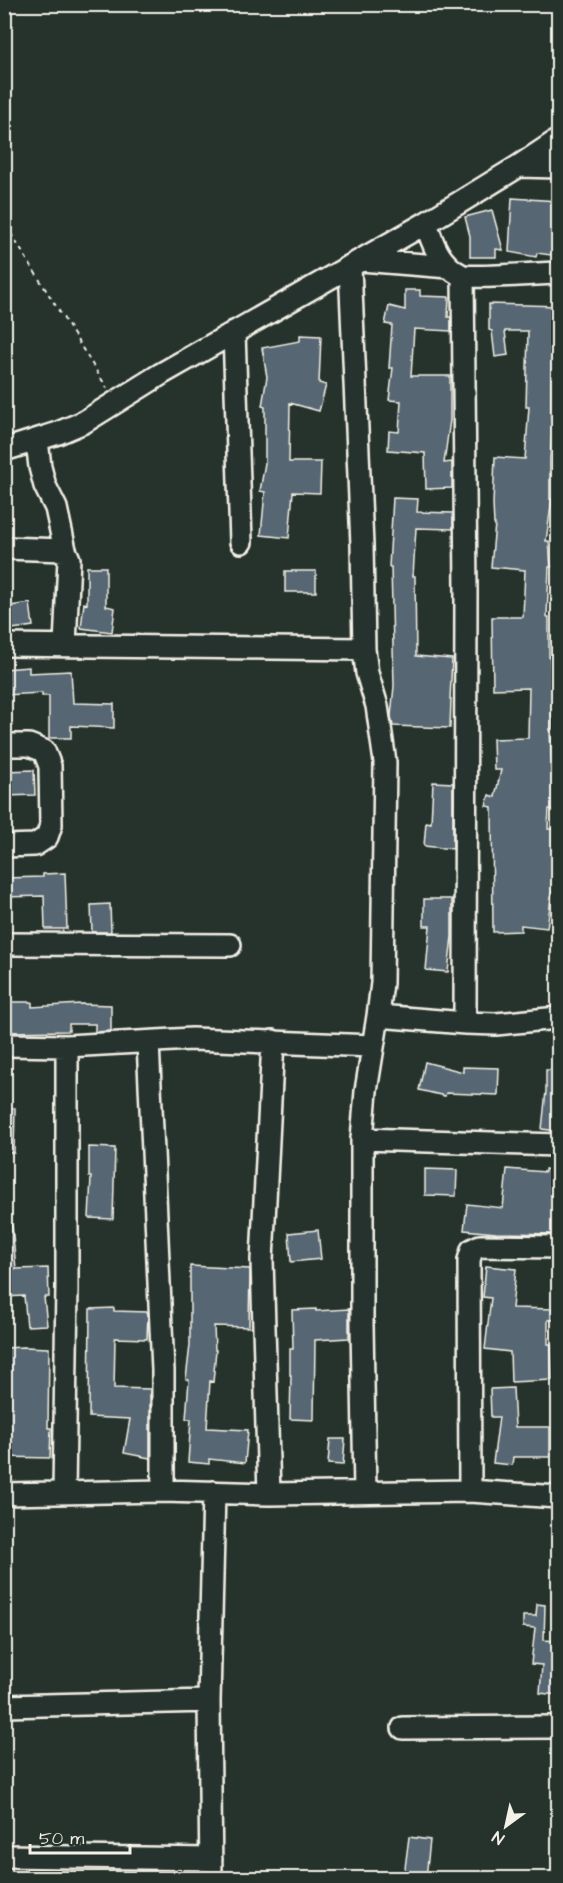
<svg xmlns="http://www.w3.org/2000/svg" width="563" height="1883" viewBox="0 0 563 1883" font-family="'Architects Daughter',sans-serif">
<rect width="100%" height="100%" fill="#26332d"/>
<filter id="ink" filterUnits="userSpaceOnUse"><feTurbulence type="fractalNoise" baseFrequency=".0167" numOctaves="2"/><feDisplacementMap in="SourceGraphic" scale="12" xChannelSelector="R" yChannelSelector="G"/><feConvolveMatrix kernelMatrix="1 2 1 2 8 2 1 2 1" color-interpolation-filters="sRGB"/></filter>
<g filter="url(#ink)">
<path fill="#566672" stroke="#f4f1e8" stroke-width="1.5" d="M512,198L558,201V256L537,253L536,257L509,252Z
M492,210L503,250L496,249V257H470V236L465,217Z
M405,290H420V296L449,297L448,317H451V331L414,329L411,376H450V420L444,463L452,462V488L426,489L425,453L388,450L389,431L399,432L401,401L389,400L393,368H389L392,325L385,324L389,306L405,310Z
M489,304L558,306V330H552L551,419H553L550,460V499H552L546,541H549L551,567H549L547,617H549V658H550L553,707L552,729H550L554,809H549L548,829H555L553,852L555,891H552L547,928L521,925V931L493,932L492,807L486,806L489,795L495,797L501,770H494L493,739L528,738L529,688L493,689L492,617H523L525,570L491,567L495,524H494L493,504L495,457L525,459L529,407H526L528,331H505L508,355L495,357L492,331L489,330Z
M300,335L321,336L319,383L326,385L319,411L290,403L289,462H321L320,493L293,492L289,538L261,535L265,492L260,491L265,463V407L262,406L267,377L262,348L300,341Z
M393,498L418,499L417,512L453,513V529L416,528L413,576H415L416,656L452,659L450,699H451L450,728L393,726L391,716L394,686L391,567H389Z
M87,567H106V606L115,608L112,632L81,628L84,603L87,604Z
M285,571H316V592H285Z
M30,603L33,626L5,630L4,607Z
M29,667V673L71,671L73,703L114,704V728L71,726V738H49V696H42V693L4,695V669Z
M34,770L35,795L6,796L5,771Z
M433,782L453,783V849L424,846L426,822L431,823Z
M65,873L67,929H45L44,896L4,897V878L43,877V874Z
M424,899H452V936L448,972L426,970L430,926H424Z
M110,904L111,932H92L91,905Z
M4,1002H32V1007L81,1004L111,1005V1031L95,1032V1024H69V1031L4,1032Z
M425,1062L463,1072V1067L499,1068L498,1095L446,1093L445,1096L419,1090Z
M546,1070H558V1131L542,1129L546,1091Z
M4,1108H15L14,1153H4Z
M89,1147L115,1148L113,1219L89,1218L91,1177H89Z
M425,1169L457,1170L456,1196L425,1195Z
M507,1169L545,1172V1169L558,1170V1234L496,1233L464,1230L467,1204L503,1208Z
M12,1225L16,1269L48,1268L49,1297H44L47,1325L27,1326L24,1296L4,1297V1226Z
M318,1230L321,1259L291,1262L289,1233Z
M190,1266L250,1269L249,1327L214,1326L215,1350H216L213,1382L210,1381L207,1428L248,1430L245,1463L209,1459V1464L188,1462L191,1419H186L189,1380L186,1379L190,1345Z
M486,1266L516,1269L512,1308L555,1309V1320H548V1344H551L552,1380L511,1382L510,1352L485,1349L491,1298L483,1297Z
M114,1308V1311L148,1312L147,1339L115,1338L114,1388L150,1389V1458L124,1453L130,1419L89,1417L90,1309Z
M316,1309V1311L349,1309V1338L315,1340L314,1420L290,1419L291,1375H290V1349H293L292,1310Z
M24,1347L49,1348L48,1428H51L50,1458L4,1457V1348Z
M513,1388L515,1427H550V1457H513L512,1465L493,1463L499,1417H491L490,1389Z
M330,1439H345L343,1465L328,1464Z
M537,1604L545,1605L544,1640L557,1641L553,1682L558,1683V1695L540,1693L542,1665L531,1664L535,1628L523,1627V1616H536Z
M409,1837L430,1840L426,1878L404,1876Z"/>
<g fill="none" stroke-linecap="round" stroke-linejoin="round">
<defs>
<path id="minor" d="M519,166L558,167
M426,223C432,243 440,265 461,275C470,279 543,273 558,273
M361,260L449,267
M350,266L362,545L364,649L367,673L377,706L385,762L382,983L378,1016L465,1023
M463,276L466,591L465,1023L496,1024L558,1018
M234,332L241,542
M37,440L40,467L45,486L56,508L65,550L69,559L65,645
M4,450L58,433L84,422L161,374L426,223L519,166L558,140
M4,548L65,550
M4,645L364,649
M4,745H29L44,751L50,766L51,825L47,837L35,845L4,846
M4,944L230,945
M148,1042L163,1370V1491
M4,1045L67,1046L192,1039L373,1046
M362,1139L558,1145
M470,1491L469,1260L472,1250L480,1246L558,1247
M365,1492L362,1325V1139L366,1091L378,1016
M64,1493L67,1286V1046
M4,1494L163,1491L269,1494L470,1491L558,1497
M269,1494L262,1260L273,1041
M4,1706L209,1701
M403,1728L558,1727
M4,1856L211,1859
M211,1878L209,1701L214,1492"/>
</defs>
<use href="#minor" stroke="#f4f1e8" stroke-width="26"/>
<path stroke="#f4f1e8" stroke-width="2" stroke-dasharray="4.5 4.5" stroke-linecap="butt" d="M4,228L8,229L107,388"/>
<use href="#minor" stroke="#26332d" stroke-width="21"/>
</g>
</g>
<rect width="563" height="1883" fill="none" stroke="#26332d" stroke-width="24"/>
<rect x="12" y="12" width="539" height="1859" fill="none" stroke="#f4f1e8" stroke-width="2" filter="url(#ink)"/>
<g transform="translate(506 1826) rotate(213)" stroke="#26332d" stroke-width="4.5" paint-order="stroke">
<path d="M0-4.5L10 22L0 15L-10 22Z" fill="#f4f1e8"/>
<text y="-9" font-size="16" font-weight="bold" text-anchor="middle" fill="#f4f1e8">N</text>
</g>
<path d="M30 1844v9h100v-9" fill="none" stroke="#f4f1e8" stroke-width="3"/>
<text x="39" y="1844" font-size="18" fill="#f4f1e8" stroke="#26332d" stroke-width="4.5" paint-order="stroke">50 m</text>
</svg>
